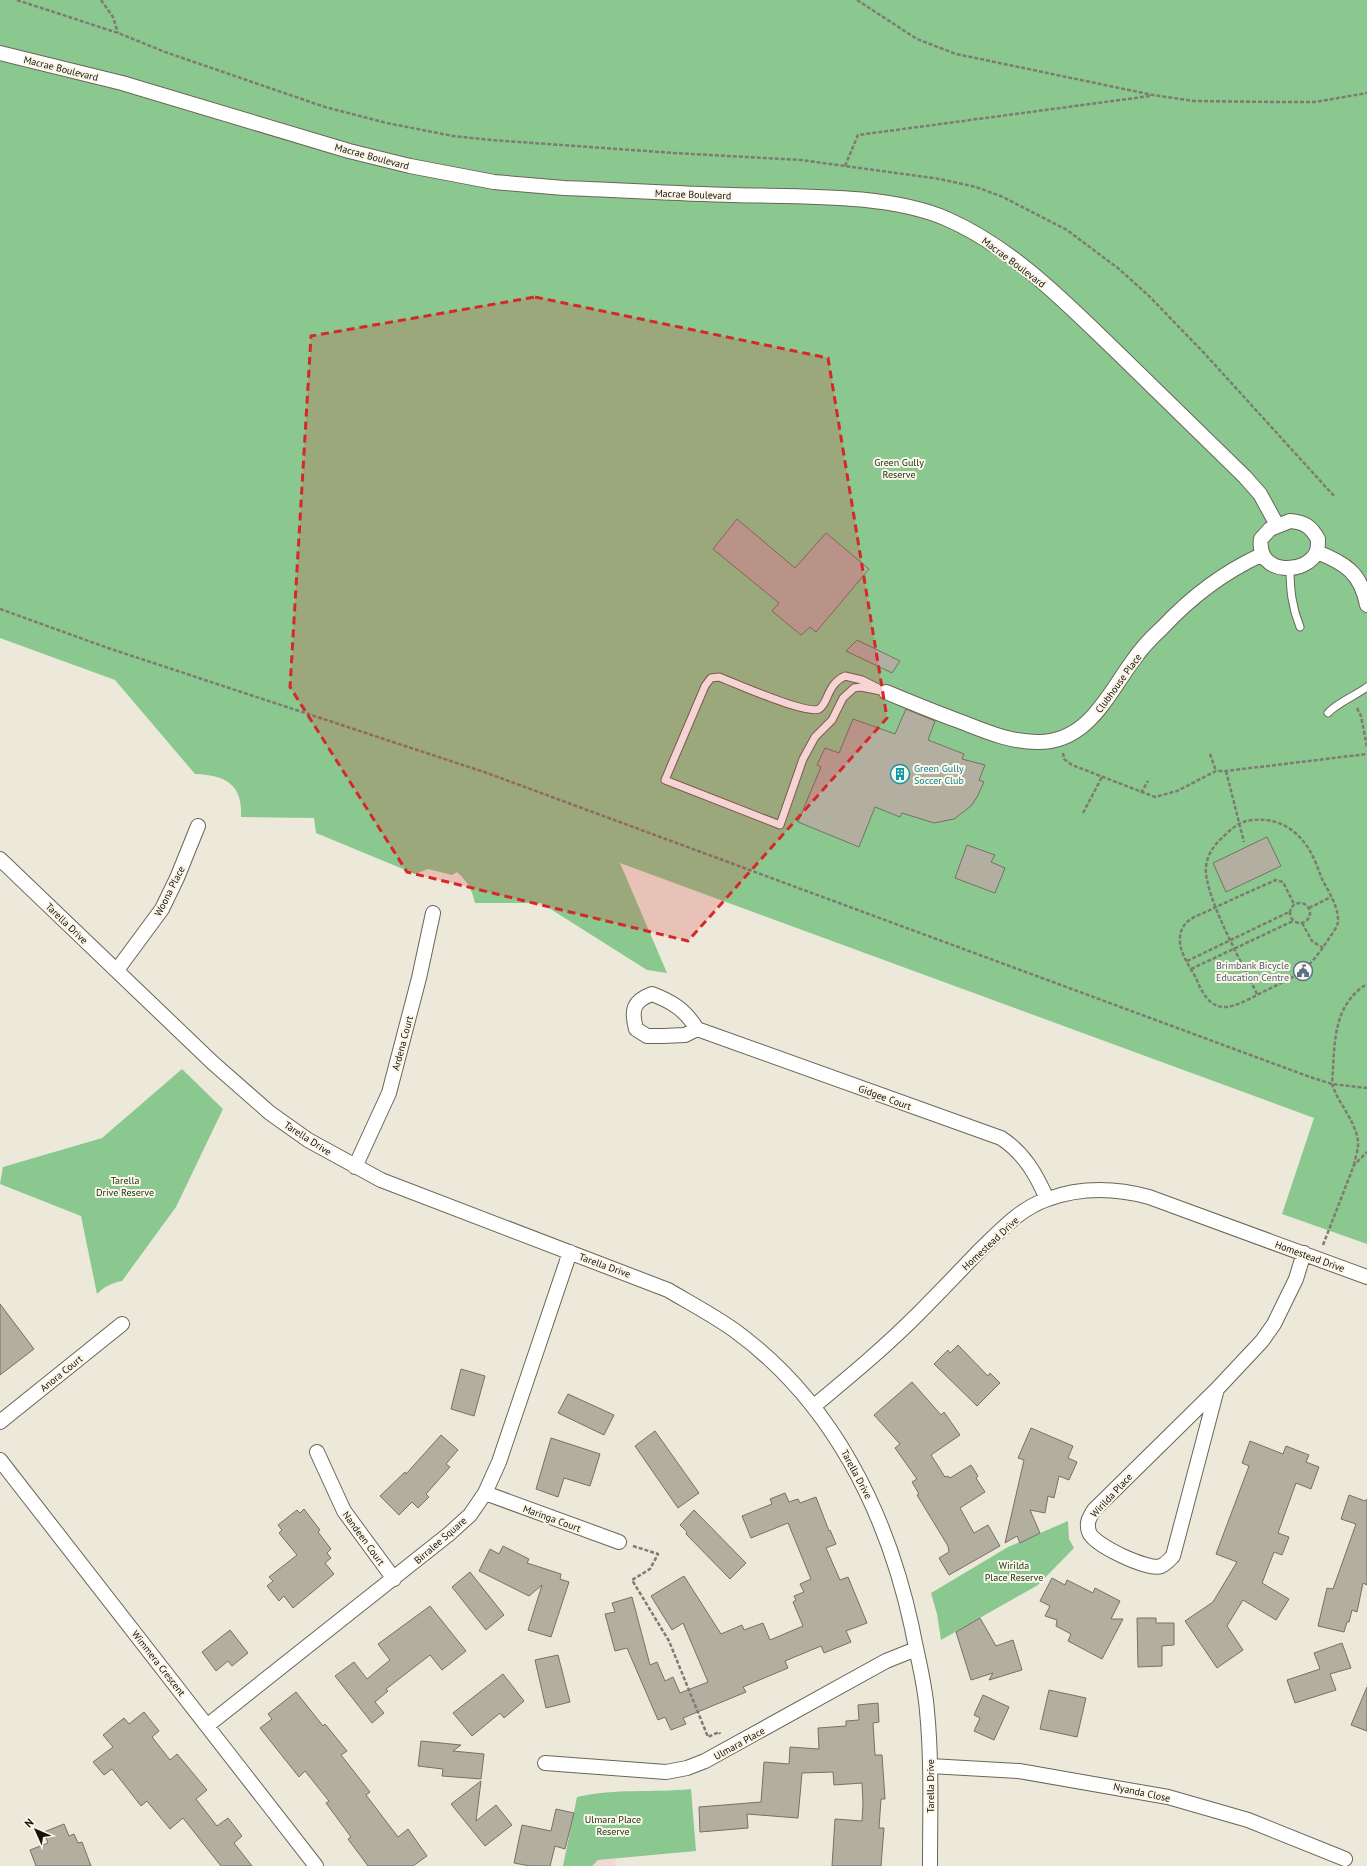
<svg xmlns="http://www.w3.org/2000/svg" width="1367" height="1866" viewBox="0 0 1367 1866" font-family="'PT Sans',sans-serif">
<rect width="100%" height="100%" fill="#ede9da"/>
<path fill="#f2d8d4" d="M616,1858L615,1866H592L598,1860Z"/>
<path fill="#8bc890" d="M0,0H1367V1244L1282,1214L1314,1118L620,863L667,973L647,970L541,903H475C472,889 467,881 457,872L452,875L428,869L415,874L316,833L314,818L241,817C243,784 225,775 195,774L115,680L0,638Z
M182,1069L223,1109L176,1207L122,1281C111,1283 104,1287 97,1294L81,1216L0,1184L3,1167L102,1138Z
M1068,1521L1069,1539L1074,1548L1038,1585L941,1640L937,1614L931,1593L1008,1547Z
M691,1789L696,1851L598,1860L592,1866H563L577,1797C616,1788 652,1793 691,1789Z"/>
<path fill="#b2aea0" stroke="#757164" d="M737,519L795,568L826,533L869,569L816,632L810,627L801,635L772,611L779,603L713,549Z
M857,640L900,661L892,673L846,651Z
M906,709L935,721L928,740L964,754L962,759L985,765L979,780L984,782L977,797L971,806L954,819L934,823L902,813L900,817L875,807L859,847L798,822L821,767L817,765L825,748L839,753L853,719L895,734Z
M1267,837L1281,866L1226,892L1213,863Z
M967,845L995,855L991,862L1005,868L995,893L955,878Z
M0,1304L34,1349L0,1375Z
M958,1345L988,1376L990,1373L1000,1383L977,1406L934,1364L948,1350L950,1353Z
M461,1369L485,1376L474,1416L451,1409Z
M912,1382L941,1415L944,1412L960,1435L931,1455L945,1477L948,1476L950,1478L971,1465L978,1476L976,1478L985,1492L960,1508L974,1533L988,1525L1000,1546L949,1575L939,1558L949,1552L948,1546L917,1495L919,1494L912,1482L917,1479L895,1448L900,1444L874,1415Z
M568,1394L614,1415L604,1435L558,1413Z
M1031,1428L1073,1446L1068,1458L1077,1462L1069,1480L1059,1476L1054,1498L1048,1496L1045,1513L1030,1510L1040,1533L1020,1543L1017,1536L1005,1543L1024,1460L1018,1458Z
M655,1431L699,1493L678,1508L635,1446Z
M441,1435L458,1450L446,1464L450,1467L426,1494L429,1497L418,1508L412,1502L399,1515L380,1496L405,1472L406,1474Z
M551,1438L600,1454L590,1486L564,1478L558,1497L536,1489Z
M1250,1441L1283,1454L1286,1446L1309,1455L1306,1462L1319,1467L1311,1489L1296,1483L1278,1533L1289,1537L1282,1555L1274,1552L1262,1583L1289,1599L1276,1620L1243,1600L1227,1626L1243,1650L1217,1668L1185,1621L1213,1602L1237,1562L1216,1554L1249,1466L1242,1463Z
M785,1493L789,1502L798,1499L800,1503L816,1497L829,1531L830,1530L836,1544L826,1548L840,1580L848,1577L867,1623L846,1631L851,1642L824,1653L821,1646L785,1661L788,1668L743,1687L746,1692L683,1718L686,1724L671,1730L665,1717L658,1720L627,1648L615,1651L605,1614L615,1612L612,1603L632,1597L650,1665L657,1662L665,1681L673,1677L680,1693L708,1682L683,1623L672,1630L651,1596L684,1576L721,1634L742,1625L744,1630L763,1623L770,1640L803,1626L793,1602L796,1600L794,1596L804,1592L800,1584L811,1579L788,1523L751,1538L742,1516L772,1504L770,1499Z
M1349,1495L1365,1501L1367,1499V1585L1363,1583L1357,1612L1352,1610L1349,1622H1347L1344,1632L1318,1626L1327,1588L1333,1589L1356,1524L1341,1519Z
M304,1509L320,1530L318,1532L331,1549L327,1553L331,1558L325,1563L334,1574L293,1608L284,1596L279,1601L267,1586L273,1581L269,1577L297,1555L279,1533L282,1530L278,1525L297,1510L300,1513Z
M694,1510L746,1563L730,1579L686,1534L687,1532L680,1525Z
M503,1546L529,1559L527,1563L561,1574L560,1579L569,1582L551,1637L528,1630L542,1585L529,1596L479,1571L490,1549L499,1554Z
M470,1572L504,1615L486,1630L452,1587Z
M1052,1578L1065,1585L1067,1580L1093,1593L1095,1588L1120,1601L1111,1619H1123L1102,1659L1068,1641L1071,1634L1056,1626L1057,1620L1045,1616L1050,1606L1040,1601Z
M430,1606L466,1651L442,1670L430,1655L386,1689L388,1691L375,1702L384,1713L372,1723L335,1676L354,1662L367,1679L390,1660L378,1644Z
M980,1618L996,1646L1013,1640L1022,1670L989,1680L993,1673L971,1680L956,1632Z
M1137,1618H1156V1623H1174V1645L1162,1646V1666L1138,1667Z
M230,1630L248,1653L232,1666L228,1661L216,1671L202,1652Z
M1342,1643L1351,1668L1330,1674L1336,1690L1295,1703L1287,1680L1320,1669L1314,1653Z
M558,1655L570,1702L546,1708L535,1660Z
M503,1674L524,1701L504,1718L500,1713L472,1736L453,1713Z
M1367,1687V1731L1351,1725Z
M1049,1690L1086,1698L1077,1737L1040,1729Z
M296,1692L323,1726L325,1724L347,1751L341,1755L370,1792L366,1795L398,1837L408,1829L427,1856L413,1866H368L348,1839L351,1837L326,1803L329,1801L305,1771L299,1777L260,1728L272,1719L268,1714Z
M983,1695L1009,1707L994,1740L974,1731L980,1718L974,1715Z
M878,1703L879,1722L873,1723L875,1755H882L885,1799H881L879,1828H884L881,1866H832L835,1819L862,1821L863,1803L862,1783L834,1785L833,1772L802,1773L798,1818L747,1814L748,1828L700,1832L699,1807L761,1802L764,1762L789,1764L790,1747L819,1749L818,1728L846,1726V1721L859,1720L858,1705Z
M144,1712L159,1731L152,1737L170,1760L177,1754L207,1790L196,1799L217,1826L228,1818L242,1836L234,1843L252,1866H221L183,1818L170,1829L147,1801L141,1806L112,1769L104,1775L93,1762L113,1747L103,1735L124,1718L129,1724Z
M421,1741L461,1745L453,1751L484,1754L481,1779L442,1776L443,1769L418,1766Z
M481,1781L476,1821L496,1805L512,1825L485,1846L451,1804Z
M556,1809L574,1813L565,1849L555,1846L550,1866H530L514,1863L522,1825L551,1831Z
M64,1824L69,1836L74,1834L78,1843L82,1842L91,1866H36L30,1850L48,1843L44,1832Z"/>
<g fill="none" stroke-linecap="round" stroke-linejoin="round">
<defs>
<path id="lane" d="M1290,568C1290,590 1292,607 1300,627
M845,676L862,680L886,692L861,687L854,688L843,698L832,720L815,737L803,759L780,825L665,780L705,686L711,678L719,677C735,683 806,715 819,709C829,703 826,685 845,676Z
M1328,713C1337,703 1355,696 1367,687"/>
<path id="street" d="M0,53L122,83L349,151L410,166L494,182L564,188C621,190 677,194 733,195C798,197 887,193 947,219C1013,248 1065,302 1116,351C1159,393 1202,435 1245,477L1260,494L1277,525
M1290,521C1305,522 1311,527 1318,539C1318,542 1318,548 1317,551C1308,575 1256,576 1261,539L1270,529Z
M1317,552C1345,563 1361,573 1367,605
M886,692C910,702 934,712 959,721C985,731 1009,742 1037,742C1087,743 1107,696 1132,662C1140,650 1151,638 1162,628C1191,597 1222,573 1261,555
M0,859L213,1063L270,1113L308,1140L381,1180L668,1290C690,1303 713,1315 734,1330C832,1401 887,1512 912,1628C917,1655 925,1683 927,1711C932,1762 930,1814 930,1866
M117,970L162,909L177,878L198,826
M697,1029L685,1035L663,1036H647L636,1029C631,1010 633,1001 652,994C673,1002 685,1010 697,1029L1001,1138C1024,1153 1036,1174 1047,1199
M355,1167L389,1093L419,978L433,913
M1217,1389L1173,1556C1170,1559 1166,1564 1161,1566C1149,1571 1093,1545 1089,1532C1086,1523 1089,1518 1094,1510L1217,1389L1262,1341L1274,1324L1296,1279L1304,1253
M814,1406C849,1377 884,1348 917,1315C937,1295 958,1273 978,1252C999,1232 1020,1208 1048,1199C1081,1187 1116,1188 1149,1197L1367,1277
M0,1422L122,1324
M317,1452L344,1511L394,1579
M0,1460L316,1866
M485,1493L619,1542
M208,1725L449,1534L470,1515L485,1493L499,1462L570,1252
M545,1763L666,1772L687,1768L705,1761L886,1661L916,1649
M930,1766L1019,1771L1168,1797L1248,1820L1345,1859"/>
</defs>
<use href="#lane" stroke="#696558" stroke-width="9"/>
<use href="#street" stroke="#696558" stroke-width="16"/>
<path stroke="#7e7b71" stroke-width="2.5" stroke-dasharray="4 2" stroke-linecap="butt" d="M17,0L118,33L165,52L325,107L387,123L453,136L491,140L674,153L801,160L940,179L976,187L1003,197L1067,230L1119,269L1148,295L1205,354L1334,496
M101,0L113,17L118,33
M857,0L917,39L956,54L1153,95L1194,101L1277,102H1315L1367,93
M845,166L858,135L1150,96
M0,609L108,648L487,773L1310,1077L1332,1084L1367,1088
M1357,708L1361,716L1367,747
M1063,753L1064,759L1072,765L1155,797L1177,791L1216,771H1226L1367,754
M1210,754L1216,771
M1226,771L1244,842
M1141,793L1148,781
M1083,813L1102,777
M1290 913a10 10 0 1 1 20 0a10 10 0 1 1-20 0Z
M1309,908L1331,897
M1302,923L1312,941L1323,948
M1187,961L1289,912
M1191,969L1293,921
M1257,994C1244,967 1203,894 1206,867C1207,855 1214,845 1223,837C1232,828 1240,821 1253,820C1273,818 1290,825 1303,841C1312,851 1317,866 1322,879C1328,891 1339,907 1338,922C1337,928 1331,935 1328,940C1307,971 1302,973 1269,989C1258,994 1236,1008 1223,1007C1208,1006 1201,990 1196,978C1190,967 1179,952 1180,939C1180,933 1182,927 1186,923C1192,917 1201,914 1208,911C1230,900 1253,890 1276,880L1283,882L1294,904
M1354,1165C1355,1158 1359,1148 1358,1141C1355,1120 1338,1103 1332,1084C1335,1047 1331,1006 1367,984
M1323,1245L1354,1165L1367,1152
M633,1546L658,1554L650,1569L632,1580L669,1641L708,1737L719,1732L720,1734"/>
<use href="#lane" stroke="#fff" stroke-width="7"/>
<use href="#street" stroke="#fff" stroke-width="14"/>
</g>
<path fill="#d62828" fill-opacity="0.2" stroke="#d62828" stroke-width="3" stroke-dasharray="8 5" stroke-linejoin="round" d="M535,297L828,358L887,718L688,941L407,872L290,687L311,336Z"/>
<defs>
<symbol id="building-ring" viewBox="-11 -11 22 22"><circle r="9.5" fill="#fbf6e7" stroke="#0f9aa8" stroke-width="1.5"/><path d="M-4-6H4V6H1V3H-1V6H-4ZM-2.5-4.3h1.7v1.8h-1.7ZM.8-4.3h1.7v1.8H.8ZM-2.5-1h1.7V.8h-1.7ZM.8-1h1.7V.8H.8Z" fill="#0f9aa8"/></symbol>
<symbol id="civic-ring" viewBox="-11 -11 22 22"><circle r="9.5" fill="#fbf6e7" stroke="#5c6f8a" stroke-width="1.5"/><path d="M-.6-6.5H3V-4.5H.6V-3L4-1V1h2V6H-6V1h2V-1L-.6-3ZM-1.2 2.5V6h2.4V2.5Z" fill="#5c6f8a"/></symbol>
</defs>
<g fill-rule="evenodd">
<use href="#building-ring" x="889" y="763" width="22" height="22"/>
<use href="#civic-ring" x="1292" y="960" width="22" height="22"/>
</g>
<g text-anchor="middle" stroke-width="4" stroke-linejoin="round" paint-order="stroke">
<g font-size="10" fill="#15130e" stroke="#fbf6e7">
<text transform="translate(61 68) rotate(14)" y="4">Macrae Boulevard</text>
<text transform="translate(372 156) rotate(15)" y="4">Macrae Boulevard</text>
<text transform="translate(693 194) rotate(2)" y="4">Macrae Boulevard</text>
<text transform="translate(1014 262) rotate(37)" y="4">Macrae Boulevard</text>
<text transform="translate(1118 683) rotate(-54)" y="4">Clubhouse Place</text>
<text transform="translate(169 891) rotate(-63)" y="4">Woona Place</text>
<text transform="translate(67 923) rotate(44)" y="4">Tarella Drive</text>
<text transform="translate(402 1043) rotate(-75)" y="4">Ardena Court</text>
<text transform="translate(885 1097) rotate(20)" y="4">Gidgee Court</text>
<text transform="translate(308 1138) rotate(33)" y="4">Tarella Drive</text>
<text transform="translate(990 1243) rotate(-43)" y="4">Homestead Drive</text>
<text transform="translate(1310 1256) rotate(20)" y="4">Homestead Drive</text>
<text transform="translate(605 1265) rotate(20)" y="4">Tarella Drive</text>
<text transform="translate(61 1373) rotate(-39)" y="4">Anora Court</text>
<text transform="translate(857 1474) rotate(62)" y="4">Tarella Drive</text>
<text transform="translate(1111 1495) rotate(-47)" y="4">Wirilda Place</text>
<text transform="translate(552 1518) rotate(20)" y="4">Maringa Court</text>
<text transform="translate(364 1538) rotate(54)" y="4">Nandeen Court</text>
<text transform="translate(440 1540) rotate(-41)" y="4">Birralee Square</text>
<text transform="translate(159 1663) rotate(52)" y="4">Wimmera Crescent</text>
<text transform="translate(739 1743) rotate(-29)" y="4">Ulmara Place</text>
<text transform="translate(930 1786) rotate(-90)" y="4">Tarella Drive</text>
<text transform="translate(1142 1792) rotate(12)" y="4">Nyanda Close</text>
</g>
<g font-size="10" fill="#123116" stroke="#fbf6e7">
<text x="899" y="466">Green Gully<tspan x="899" dy="12">Reserve</tspan></text>
<text x="125" y="1184">Tarella<tspan x="125" dy="12">Drive Reserve</tspan></text>
<text x="1014" y="1569">Wirilda<tspan x="1014" dy="12">Place Reserve</tspan></text>
<text x="613" y="1823">Ulmara Place<tspan x="613" dy="12">Reserve</tspan></text>
</g>
<g font-size="10" fill="#0d838f" stroke="#fbf6e7" text-anchor="start">
<text x="914" y="772">Green Gully<tspan x="914" dy="12">Soccer Club</tspan></text>
</g>
<g font-size="10" fill="#4e5e75" stroke="#fbf6e7" text-anchor="end">
<text x="1289" y="969">Brimbank Bicycle<tspan x="1289" dy="12">Education Centre</tspan></text>
</g>
</g>
<g transform="translate(36 1830) rotate(315)" stroke="#fbf6e7" stroke-width="3" paint-order="stroke">
<path d="M0-3L7 15L0 10L-7 15Z" fill="#15130e"/>
<text y="-6" font-size="11" font-weight="bold" text-anchor="middle" fill="#15130e">N</text>
</g>
</svg>
